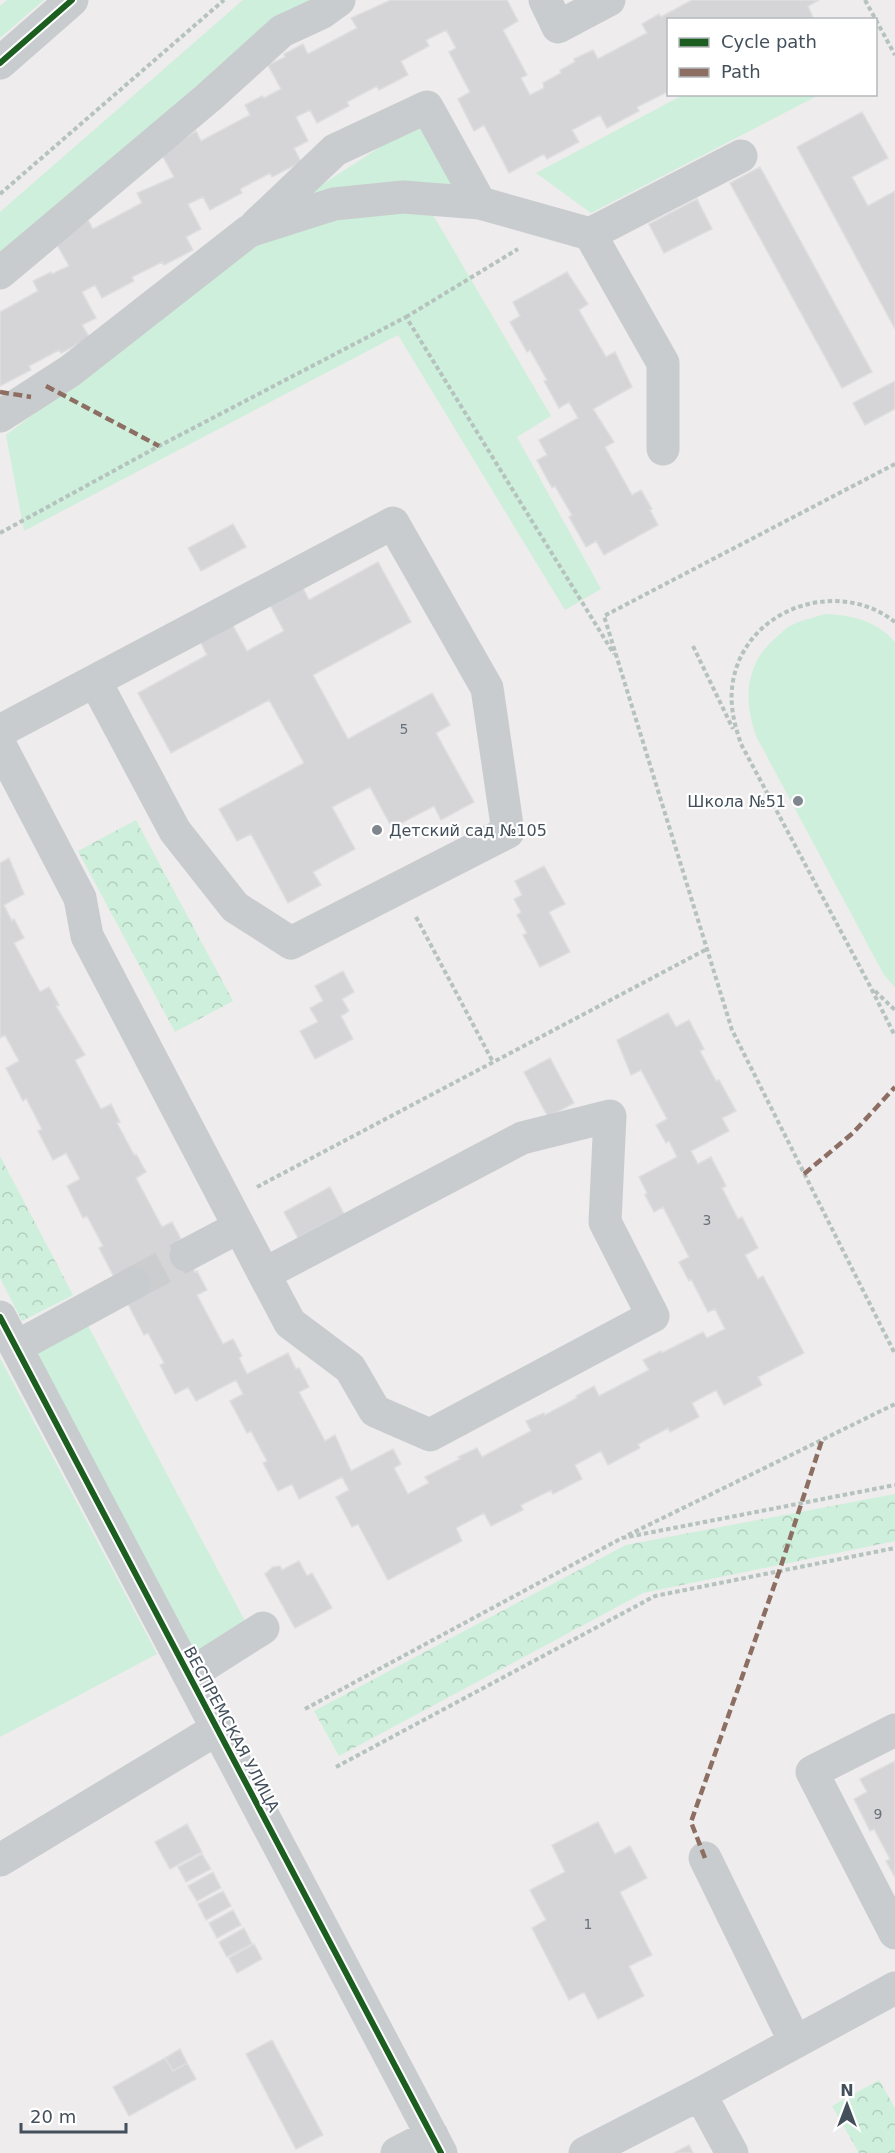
<svg xmlns="http://www.w3.org/2000/svg" width="895" height="2153" viewBox="0 0 895 2153" font-family="'DejaVu Sans',sans-serif">
<defs>
<pattern id="forest-crowns" width="20" height="18" patternUnits="userSpaceOnUse" patternTransform="scale(1.5)"><rect width="20" height="18" fill="#ceefdb"/><path d="M2 6a3 3 0 1 1 6 0M12 15a3 3 0 1 1 6 0" fill="none" stroke="#b2cfbe"/></pattern>
</defs>
<rect width="100%" height="100%" fill="#eeecec"/>
<path fill="#ceefdb" d="M7,0H44L0,38V6Z
M243,0H312L0,254V212Z
M683,95H819L591,213L536,173Z
M422,120L462,191L286,208Z
M429,208L551,416L517,437L601,589L565,610L398,335L24,531L6,435L257,245L328,218Z
M825,614C852,615 877,621 895,642V987L884,975L756,736C743,698 745,662 779,635C783,631 788,626 794,624C803,620 815,617 825,614Z
M85,1320L246,1623L195,1658L33,1351Z
M0,1358L157,1654L0,1737Z"/>
<path fill="url(#forest-crowns)" d="M136,820L233,1001L175,1032L78,851Z
M0,1156L73,1295L22,1321L0,1278Z
M895,1494V1541L643,1593L339,1756L314,1711L626,1545Z
M879,2080L895,2108V2153H859L832,2106Z"/>
<path fill="#d5d4d7" stroke="#dfdedf" stroke-width="1.5" d="M391,0H507L518,21L503,30L527,75L521,78L530,95L544,88L543,83L561,73L560,70L575,62L574,59L593,50L598,59L647,33L642,24L659,14L661,17L692,0H819L808,6L814,20H668V94H671L669,96L667,92L637,107L639,111L607,128L600,115L572,130L579,142L547,159L544,154L509,173L484,125L474,131L458,99L470,92L449,52L456,48L446,30L426,40L429,46L401,61L408,75L379,90L377,86L347,102L349,106L317,123L310,110L296,117L308,141L294,148L301,162L272,177L270,173L240,189L242,193L210,210L203,197L188,204L201,229L186,237L193,250L164,265L162,262L132,277L134,281L102,298L95,285L82,292L96,318L82,325L90,338L61,353L59,350L29,366L31,370L0,386V312L38,291L33,281L51,272L52,274L69,266L55,241L88,220L93,229L142,203L137,193L174,177L161,153L196,131L201,141L250,115L245,105L262,96L264,98L281,89L268,65L285,57L284,54L303,44L308,54L357,28L351,18Z
M862,112L888,158L852,177L868,206L895,191V329L797,147Z
M760,167L872,372L842,388L730,183Z
M697,199L712,229L664,253L649,224Z
M567,272L588,304L579,310L592,333L606,357L615,352L632,387L593,409L614,442L605,447L632,495L641,490L652,509L650,510L658,525L604,555L596,541L586,547L569,517L572,515L555,486L552,488L537,460L547,455L539,440L578,418L569,402L559,408L544,381L547,380L530,350L527,352L510,322L520,316L513,302Z
M895,381V409L865,425L853,403Z
M233,524L246,547L201,571L188,548Z
M378,562L411,622L313,675L348,739L432,693L450,725L436,733L474,802L441,820L434,806L392,828L370,787L332,807L355,849L313,872L321,885L288,903L251,834L237,841L219,809L304,763L269,700L171,753L138,693L207,655L200,641L232,624L247,651L284,631L269,603L302,586L309,600Z
M9,858L24,894L4,905L12,921L14,919L24,938L14,943L40,992L49,987L59,1005L56,1006L85,1055L75,1060L88,1085L101,1109L111,1104L120,1122L117,1123L134,1155L136,1154L146,1172L136,1178L162,1227L172,1222L181,1239L178,1241L195,1272L197,1271L207,1290L197,1295L223,1344L233,1339L242,1356L239,1358L247,1374L288,1353L296,1369L299,1368L309,1387L299,1392L325,1441L335,1435L351,1471L393,1449L401,1464L394,1468L408,1494L429,1483L425,1477L460,1459L458,1457L477,1448L482,1457L531,1431L526,1421L544,1413L545,1415L577,1398L576,1396L594,1386L599,1396L649,1370L643,1360L661,1351L662,1353L703,1332L707,1338L725,1329L715,1309L708,1312L691,1279L689,1281L679,1262L689,1257L663,1207L654,1212L645,1195L647,1193L639,1177L677,1157L669,1141L666,1143L656,1125L667,1119L641,1070L631,1075L617,1040L668,1013L676,1027L689,1020L704,1049L700,1051L716,1081L719,1080L736,1111L722,1118L729,1131L691,1151L698,1164L711,1157L726,1186L722,1188L738,1219L742,1217L758,1248L745,1255L758,1279L763,1276L804,1353L758,1377L762,1385L724,1405L716,1390L692,1403L699,1417L670,1432L668,1428L638,1444L640,1448L608,1465L601,1451L575,1465L582,1479L553,1494L551,1490L521,1505L523,1510L491,1526L484,1513L456,1528L462,1541L388,1580L358,1524L352,1527L336,1497L349,1490L342,1477L299,1499L292,1484L278,1491L263,1463L267,1461L251,1431L247,1433L230,1401L243,1394L236,1380L196,1401L188,1387L175,1394L160,1365L164,1363L148,1333L144,1335L99,1248L103,1246L87,1216L83,1218L67,1186L80,1179L66,1153L53,1160L38,1131L42,1129L26,1098L23,1101L6,1068L19,1061L5,1035L0,1038V863Z
M544,866L565,904L549,912L570,952L540,967L523,935L527,933L517,915L521,912L514,899L522,895L515,881Z
M343,971L354,992L342,999L349,1011L341,1016L353,1039L315,1059L300,1031L318,1022L310,1008L323,1001L315,986Z
M550,1058L574,1103L548,1117L524,1072Z
M330,1187L344,1214L298,1238L284,1212Z
M299,1561L307,1576L312,1573L332,1608L295,1628L265,1574L273,1567L280,1566L282,1570Z
M895,1761V1877L886,1861L890,1859L874,1829L870,1831L854,1799L867,1792L860,1779Z
M598,1822L615,1854L630,1846L647,1878L620,1892L652,1955L629,1966L644,1996L598,2019L584,1992L569,2000L532,1928L546,1920L530,1890L565,1872L552,1845Z
M187,1824L202,1852L170,1869L155,1842Z
M202,1854L211,1869L186,1882L178,1867Z
M213,1872L221,1888L197,1901L188,1886Z
M223,1891L231,1906L206,1920L198,1904Z
M233,1910L241,1925L217,1938L209,1923Z
M244,1928L252,1944L227,1957L219,1942Z
M254,1944L262,1959L237,1973L229,1958Z
M272,2040L323,2135L296,2149L246,2054Z
M180,2049L187,2063L173,2071L165,2058Z
M165,2058L173,2071L187,2063L196,2079L129,2116L113,2087Z
M689,2145L693,2153H674Z"/>
<g fill="none" stroke-linecap="round" stroke-linejoin="round">
<path stroke="#cccdcf" stroke-width="33" stroke-dasharray="33 16" stroke-linecap="butt" d="M134,1283L186,1255"/>
<path stroke="#b5c2be" stroke-width="4" stroke-dasharray="4.5 3" stroke-linecap="butt" d="M865,0L895,55
M0,194L224,0
M406,317L518,249
M895,464L604,616L732,1030L895,1354
M0,533L159,446L406,317L614,654
M895,622C838,577 746,608 733,681C729,704 734,723 741,744L870,986L895,1036
M693,646L733,729
M416,917L493,1062
M875,991L895,1010
M257,1187L707,949
M628,1535L895,1404
M305,1709L622,1538L895,1485
M336,1767L655,1596L895,1548"/>
<path stroke="#c9ccce" stroke-width="33" d="M545,0L558,27L609,0
M0,63L72,0
M256,225L335,150L427,107L480,203
M590,234L663,363V449
M0,273L209,97L282,31L321,13L339,0
M0,416L70,371L249,231L334,204L403,197L480,203L590,234L741,156
M0,731L393,523L487,688L508,832L291,943L235,907L175,831L95,681
M0,745L80,898L87,936L264,1274L290,1323L350,1368L375,1411L430,1435L653,1316L605,1222L610,1116L522,1138L264,1274
M186,1255L239,1227
M0,1317L441,2153
M16,1347L134,1283
M189,1675L263,1628
M895,1730L812,1772L895,1933
M705,1858L795,2042
M0,1860L217,1729
M700,2094L732,2153
M397,2153L432,2135
M585,2153L700,2094L895,1988"/>
<path stroke="#8d6e63" stroke-width="4.5" stroke-dasharray="9 4.5" stroke-linecap="butt" d="M46,386L159,446
M0,392L31,397
M804,1174L853,1133L895,1087
M705,1858L691,1822L779,1572L822,1440"/>
<defs>
<path id="cycleway" d="M0,63L72,0
M0,1317L441,2153"/>
</defs>
<use href="#cycleway" stroke="#fff" stroke-width="10"/>
<use href="#cycleway" stroke="#1b5e20" stroke-width="6"/>
</g>
<g fill="#7f868e" stroke="#fff" stroke-width="2">
<circle cx="798" cy="801" r="6"/>
<circle cx="377" cy="830" r="6"/>
</g>
<g text-anchor="middle" stroke-width="4.5" stroke-linejoin="round" paint-order="stroke">
<g font-size="14" fill="#69727b">
<text x="404" y="734">5</text>
<text x="707" y="1225">3</text>
<text x="878" y="1819">9</text>
<text x="588" y="1929">1</text>
</g>
<g font-size="16" fill="#434f5b" stroke="#fff" text-anchor="end">
<text x="786" y="807">Школа №51</text>
<text x="389" y="836" text-anchor="start">Детский сад №105</text>
</g>
<g font-size="16" fill="#434f5b" stroke="#fff">
<text transform="translate(232 1729) rotate(62)" y="6">ВЕСПРЕМСКАЯ УЛИЦА</text>
</g>
</g>
<rect x="667" y="18" width="210" height="78" fill="#ffffff" stroke="#b4b9bd" stroke-width="1.5"/>
<rect x="679" y="38" width="30" height="9" fill="#1b5e20" stroke="#b4b9bd" stroke-width="1.5"/>
<text x="721" y="48" font-size="18" fill="#434f5b">Cycle path</text>
<rect x="679" y="68" width="30" height="9" fill="#8d6e63" stroke="#b4b9bd" stroke-width="1.5"/>
<text x="721" y="78" font-size="18" fill="#434f5b">Path</text>
<g transform="translate(847 2105)" stroke="#ffffff" stroke-width="4.5" paint-order="stroke">
<path d="M0-4.5L10 22L0 15L-10 22Z" fill="#434f5b"/>
<text y="-9" font-size="16" font-weight="bold" text-anchor="middle" fill="#434f5b">N</text>
</g>
<path d="M21 2123v9h105v-9" fill="none" stroke="#434f5b" stroke-width="3"/>
<text x="30" y="2123" font-size="18" fill="#434f5b" stroke="#ffffff" stroke-width="4.5" paint-order="stroke">20 m</text>
</svg>
